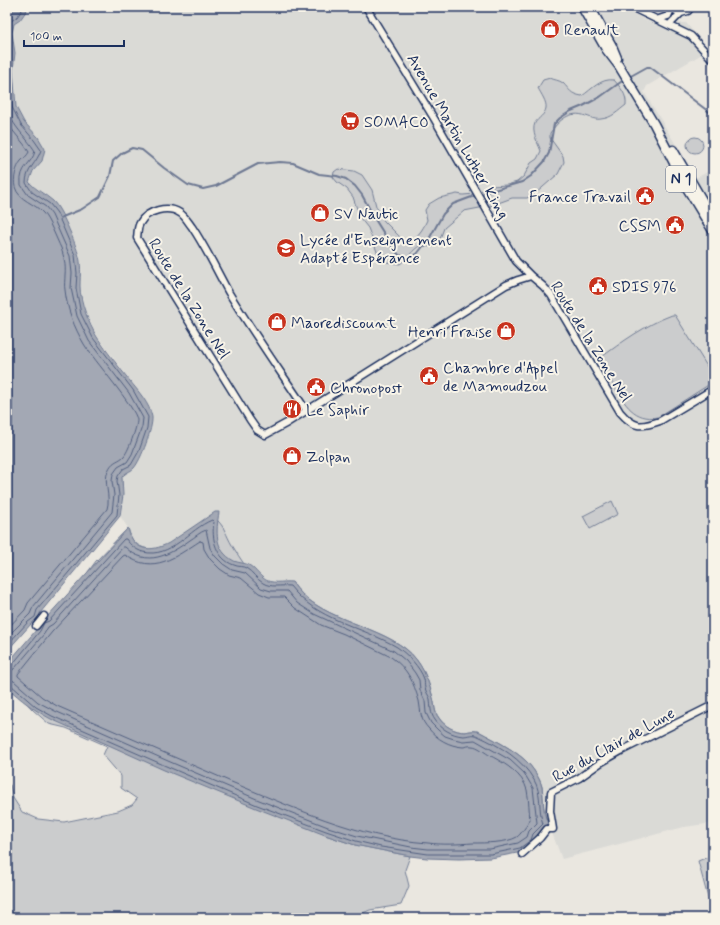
<svg xmlns="http://www.w3.org/2000/svg" width="720" height="925" viewBox="0 0 720 925" font-family="Mynerve,sans-serif">
<rect width="100%" height="100%" fill="#eae7e0"/>
<filter id="ink" filterUnits="userSpaceOnUse"><feTurbulence type="fractalNoise" baseFrequency=".025" numOctaves="2"/><feDisplacementMap in="SourceGraphic" scale="8" xChannelSelector="R" yChannelSelector="G"/><feConvolveMatrix kernelMatrix="1 2 1 2 8 2 1 2 1" color-interpolation-filters="sRGB"/></filter>
<g filter="url(#ink)">
<path fill="#dadad6" d="M30,7H622L643,19L668,30L678,23H686L709,50L647,86L644,92L696,178L713,169V823L684,827L562,859L549,825L545,818L541,785L536,775L515,753L479,731H456L444,724L438,718L434,709V699L429,687L427,677L423,668L413,655L399,644L318,607L303,596L292,582H272L264,579L250,566L242,563L216,532L219,513L161,548L148,549L141,548L131,540L128,528L120,516L122,509L123,487L121,481L122,477L125,472L130,471L143,452L151,429L152,416L146,403L136,388L97,336L85,312L80,287L81,274L79,254L60,211L53,201L34,188L29,182L33,171L37,167L45,149L24,122L16,107L13,70L12,33L14,24L20,20Z"/>
<path fill="#cbcccd" stroke="#737e96" d="M550,78C554,80 559,80 563,83C570,90 570,94 582,96C592,89 601,78 614,80C621,88 627,95 626,105C618,111 612,118 601,119C596,120 592,118 586,116C570,110 559,120 550,133V138L563,156L564,162L558,174L535,194L527,198H512L490,206L464,211L444,228L440,239L433,247C429,247 424,246 420,246C414,248 406,260 400,264L386,262L379,257L368,228L360,218L353,197L347,189L337,182L333,177L334,172L338,169L354,171L362,175L372,190L376,206L384,221L405,242C417,239 422,231 427,220L425,210L429,204L439,198L457,194L463,195L475,194L491,186L507,185L517,182L524,176L531,163L537,159L541,151C538,143 531,132 535,123C538,118 545,115 546,108C547,102 541,94 538,88L543,80Z
M687 145a8 8 0 1 1 16 0a8 8 0 1 1-16 0Z
M672,315H675L713,376V382L658,417C634,421 625,404 614,386C609,377 604,368 599,359C622,342 645,325 672,315Z
M612,501L618,514L590,529L583,516Z
M216,519C225,527 226,535 232,545C240,559 249,571 258,584L288,590L292,582C316,619 372,623 406,649C422,662 428,679 433,698C435,705 434,712 439,718C444,726 455,732 465,732C470,731 475,730 480,732C495,740 513,749 526,761C532,767 540,778 542,787C544,800 542,813 549,825L536,836L535,841L325,835L355,845L410,856L405,870L409,886L401,905L370,910L351,918H7V782L10,785L13,798L22,812L38,819L64,822L118,811L132,805L137,799L121,788V776L103,755L107,746L66,728L49,724L33,710L7,682L96,561L128,528C131,541 136,546 148,549L149,555Z
M713,855V896L708,898L698,861Z"/>
<path fill="#a3a8b4" stroke="#6d7892" d="M7,7H29L20,20L14,24L12,33L15,53L13,70L16,107L24,122L38,137L45,149L42,161L33,171L29,182C36,190 45,194 53,201C62,210 74,240 78,253C82,264 80,275 80,286C80,302 89,324 97,337C107,352 119,367 130,381C138,391 150,404 152,417C153,428 141,460 134,468C130,472 126,472 122,477L123,495L120,516L40,613V617L46,618L128,528C133,551 150,553 169,543L215,512H219C216,532 214,550 234,561C239,563 245,563 249,565C254,568 258,574 263,578C271,585 282,581 292,582C316,619 372,623 406,649C422,662 428,679 433,698C435,705 434,712 439,718C444,726 455,732 465,732C470,731 475,730 480,732C495,740 513,749 526,761C532,767 540,778 542,787C544,800 542,813 549,825L536,836L535,841L522,852L512,854L491,858L459,859L427,858L410,856L355,845L325,835L256,808L164,770L51,719C34,710 21,700 7,687V664L37,629L38,622L35,621L31,624L7,651Z"/>
<g fill="none" stroke-linecap="round" stroke-linejoin="round">
<path stroke="#515f80" stroke-width="1" d="M7,104C8,123 26,136 35,151C32,165 19,166 21,185L28,195L46,207L52,215L70,256L72,273L71,288L77,316L89,341L129,393L143,418L142,427L132,454L127,462L118,467L113,474L112,481L114,495L112,512L33,607L30,614L7,637
M7,122C13,133 23,141 29,152C27,156 24,158 21,161C16,167 13,179 15,187C19,201 35,203 43,213C49,219 57,240 61,248C64,257 66,265 65,275C65,280 64,285 65,290C67,309 74,327 84,344C93,359 136,408 137,420C137,427 128,453 123,457C117,462 112,461 108,471C103,482 111,496 107,509L28,603L25,610L7,629
M200,541L203,542L204,549L210,559L220,569L229,575L241,578L259,593L269,597H284L295,608L321,625L344,634L391,657C408,669 413,681 419,701C421,712 420,720 429,729C437,739 449,746 463,747C466,747 469,745 472,746C478,746 485,753 491,756C504,763 523,774 527,790C529,800 529,811 530,820C528,824 520,835 517,837C507,843 485,843 473,843C458,844 443,845 428,843C358,838 292,807 229,781C172,756 114,731 57,706L42,697L18,676V674L52,632L123,556L125,555C154,575 175,557 200,541Z
M7,645L28,622L35,617L37,610L117,515L119,495L117,481L118,476L123,469L131,465L139,451L147,428L148,417L133,390L93,338L81,314L76,288L77,273L75,255L57,213L50,204L32,192L26,183C26,169 37,163 41,150L34,140L21,125L12,107L9,71L11,53L8,32L11,21L17,17L24,7
M7,666L12,665L40,631L44,623L49,621L124,539H126C130,545 136,550 143,552C171,559 189,529 212,520L214,522C211,538 216,559 234,565C238,567 243,566 246,568C253,572 256,579 263,583C271,588 281,585 290,586C316,620 361,626 397,647C407,654 420,667 424,679C425,682 424,685 425,688C426,692 429,696 430,699C431,707 430,713 435,720C441,729 452,735 463,736C468,736 473,733 478,736C500,746 522,759 534,780C542,793 538,810 543,824L533,834L531,840L520,848L491,854H428L381,847L356,841L326,831L257,805L166,766L52,716L36,707L11,685L7,684
M7,671H11L15,668L44,634L48,627L53,624L123,547H125C147,568 169,555 190,540C195,537 200,532 206,530L210,548L215,556L223,564L232,570L245,573L261,588L271,591H287L297,603L314,614L394,651L406,661L415,673L419,680L420,690L425,701L426,713L431,723L438,730L445,736L454,739L463,741L475,740L510,760L524,773L533,788L537,823L529,831L527,837L518,843L490,849H428L411,847L357,836L328,827L259,800L168,761L55,711L38,702L14,681L7,679"/>
<path stroke="#6d7892" stroke-width="2" d="M629,77L647,67H650L713,115
M60,218L82,209L100,197L110,176L113,161L122,153L132,148L142,150L164,168L188,185L203,189L216,186L258,164L280,162L293,163L319,174L337,176L346,179L355,186L362,195L376,221L393,248L399,255L409,258L417,254L429,239L443,214L453,204L477,195L522,182L531,176L544,162L549,153L554,124L560,118L571,111L583,106L600,97L625,79"/>
<defs>
<path id="minor" d="M366,7L435,120L516,261L531,276
M631,7L691,36L713,60
M672,7L674,10L681,13L688,11L691,7
M659,19L668,16L672,7
M669,25L681,13
M306,410C280,371 253,333 229,293C217,271 206,248 192,227C188,222 185,216 180,213C168,205 147,210 140,223C137,228 138,232 137,238L250,420L257,430L265,435L287,423L506,285L518,280L531,276L543,286L551,295L620,412C634,428 640,428 660,421L713,389
M36,626L44,616
M522,854L540,838L547,829H553L550,811L551,792L579,778L600,763L621,751L713,705"/>
<path id="major" d="M582,7L606,49L619,66L654,124L675,165L679,175L713,231
M590,7L612,46L617,58
M673,150L713,219"/>
</defs>
<use href="#minor" stroke="#1b2f5e" stroke-width="9"/>
<use href="#major" stroke="#1b2f5e" stroke-width="11"/>
<use href="#minor" stroke="#f7f3e8" stroke-width="6"/>
<use href="#major" stroke="#f7f3e8" stroke-width="8"/>
</g>
</g>
<defs>
<symbol id="shop-disc" viewBox="-11 -11 22 22"><circle r="9.5" fill="#c8321e" stroke="#f7f3e8"/><path d="M-5-2.5h2.3a2.7 3.5 0 0 1 5.4 0H5L5.5 6h-11ZM-1.5-2.5h3a1.5 2.3 0 0 0-3 0Z" fill="#fff"/></symbol>
<symbol id="supermarket-disc" viewBox="-11 -11 22 22"><circle r="9.5" fill="#c8321e" stroke="#f7f3e8"/><path d="M-6-5.5h2.5l.6 2H6L4.5 2H-2.5L-4.4-4H-6ZM-1.5 3.2a1.3 1.3 0 1 0 .1 0ZM3 3.2a1.3 1.3 0 1 0 .1 0Z" fill="#fff"/></symbol>
<symbol id="civic-disc" viewBox="-11 -11 22 22"><circle r="9.5" fill="#c8321e" stroke="#f7f3e8"/><path d="M-.6-6.5H3V-4.5H.6V-3L4-1V1h2V6H-6V1h2V-1L-.6-3ZM-1.2 2.5V6h2.4V2.5Z" fill="#fff"/></symbol>
<symbol id="school-disc" viewBox="-11 -11 22 22"><circle r="9.5" fill="#c8321e" stroke="#f7f3e8"/><path d="M0-5L7-2L0 1L-7-2ZM-4 1L0 2.5L4 1V4Q0 6-4 4Z" fill="#fff"/></symbol>
<symbol id="restaurant-disc" viewBox="-11 -11 22 22"><circle r="9.5" fill="#c8321e" stroke="#f7f3e8"/><path d="M-5-6h1v4h1v-4h1v4h1v-4h1v5L-1.5 .5V6h-2V.5L-5-1ZM5-6V6H3V1.5H1.5Q1.5-4 5-6Z" fill="#fff"/></symbol>
</defs>
<g fill-rule="evenodd">
<use href="#shop-disc" x="539" y="18" width="22" height="22"/>
<use href="#supermarket-disc" x="339" y="110" width="22" height="22"/>
<use href="#civic-disc" x="634" y="185" width="22" height="22"/>
<use href="#shop-disc" x="309" y="202" width="22" height="22"/>
<use href="#civic-disc" x="664" y="214" width="22" height="22"/>
<use href="#school-disc" x="275" y="237" width="22" height="22"/>
<use href="#civic-disc" x="587" y="275" width="22" height="22"/>
<use href="#shop-disc" x="266" y="311" width="22" height="22"/>
<use href="#shop-disc" x="495" y="320" width="22" height="22"/>
<use href="#civic-disc" x="418" y="365" width="22" height="22"/>
<use href="#civic-disc" x="305" y="376" width="22" height="22"/>
<use href="#restaurant-disc" x="281" y="398" width="22" height="22"/>
<use href="#shop-disc" x="281" y="445" width="22" height="22"/>
</g>
<g text-anchor="middle" stroke-width="4" stroke-linejoin="round" paint-order="stroke">
<rect fill="#f7f3e8" stroke="#5d6a87" stroke-width="1" x="666" y="166" width="30" height="26" rx="3"/>
<g font-size="15" font-weight="bold" fill="#1b2f5e">
<text x="681" y="184">N 1</text>
</g>
<g font-size="16" fill="#1b2f5e" stroke="#f7f3e8" text-anchor="start">
<text x="564" y="35">Renault</text>
<text x="364" y="127">SOMACO</text>
<text x="631" y="202" text-anchor="end">France Travail</text>
<text x="334" y="219">SV Nautic</text>
<text x="661" y="231" text-anchor="end">CSSM</text>
<text x="300" y="245">Lycée d'Enseignement<tspan x="300" dy="18">Adapté Espérance</tspan></text>
<text x="612" y="292">SDIS 976</text>
<text x="291" y="328">Maorediscount</text>
<text x="492" y="337" text-anchor="end">Henri Fraise</text>
<text x="443" y="373">Chambre d'Appel<tspan x="443" dy="18">de Mamoudzou</tspan></text>
<text x="330" y="393">Chronopost</text>
<text x="306" y="415">Le Saphir</text>
<text x="306" y="462">Zolpan</text>
</g>
<g font-size="16" fill="#1b2f5e" stroke="#f7f3e8">
<text transform="translate(459 136) rotate(60)" y="6">Avenue Martin Luther King</text>
<text transform="translate(190 298) rotate(58)" y="6">Route de la Zone Nel</text>
<text transform="translate(592 341) rotate(58)" y="6">Route de la Zone Nel</text>
<text transform="translate(613 744) rotate(-29)" y="6">Rue du Clair de Lune</text>
</g>
</g>
<rect width="720" height="925" fill="none" stroke="#f7f3e8" stroke-width="24"/>
<rect x="12" y="12" width="696" height="901" fill="none" stroke="#1b2f5e" stroke-width="1.5" filter="url(#ink)"/>
<path d="M24 40v6h100v-6" fill="none" stroke="#1b2f5e" stroke-width="2"/>
<text x="30" y="40" font-size="12" fill="#1b2f5e" stroke="#f7f3e8" stroke-width="3" paint-order="stroke">100 m</text>
</svg>
